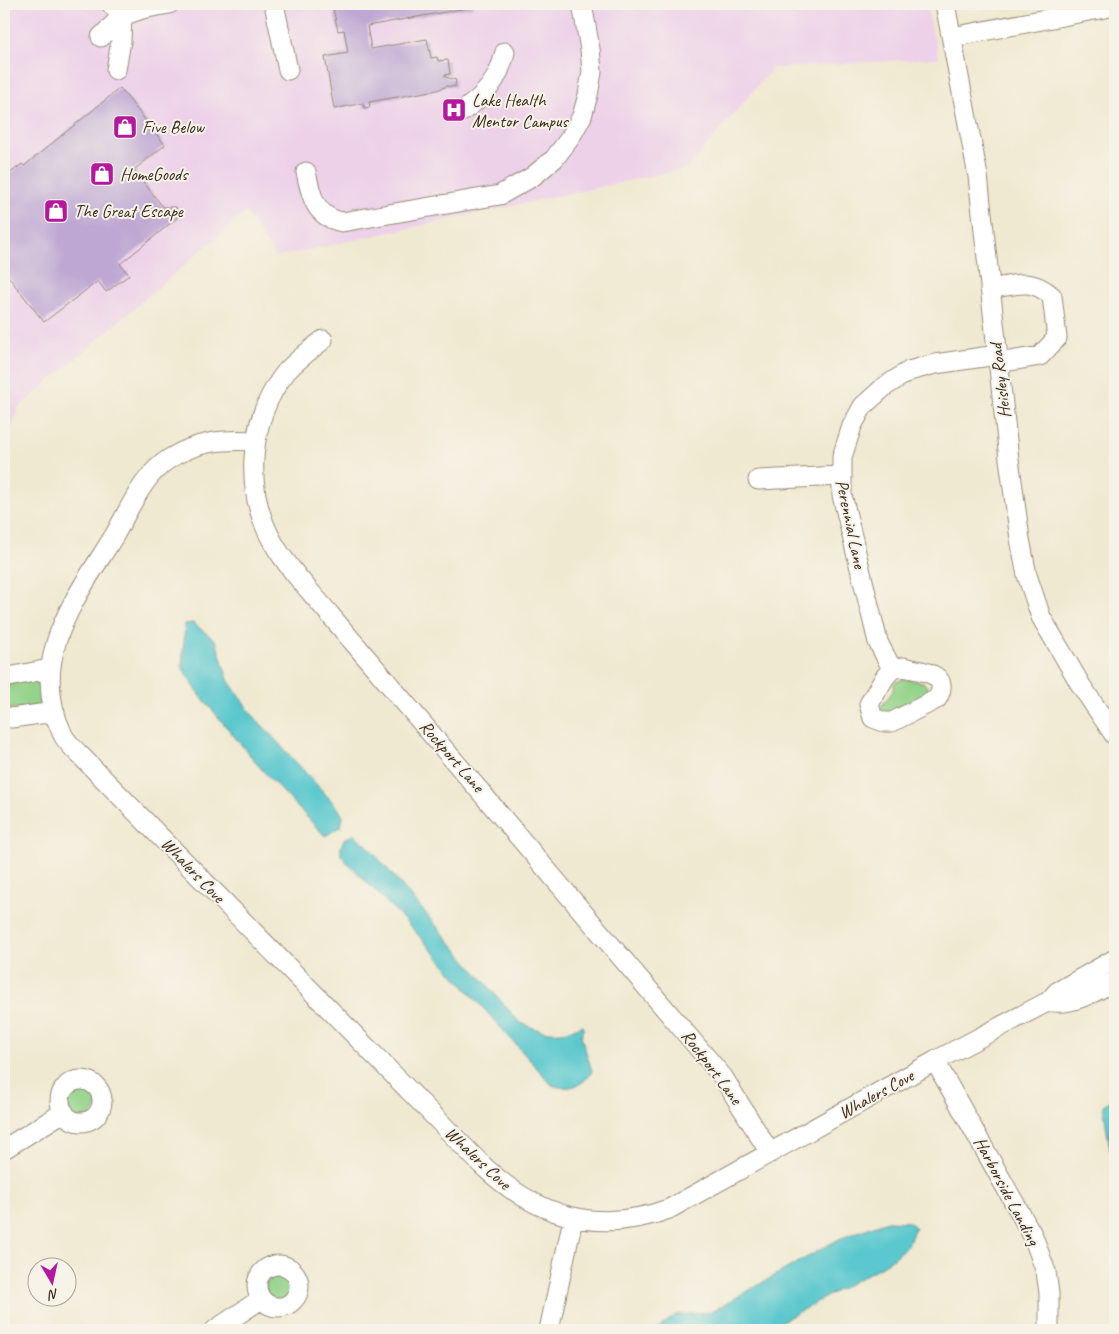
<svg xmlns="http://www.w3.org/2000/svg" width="1119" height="1334" viewBox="0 0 1119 1334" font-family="Caveat,sans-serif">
<rect width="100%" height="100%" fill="#f7f3e8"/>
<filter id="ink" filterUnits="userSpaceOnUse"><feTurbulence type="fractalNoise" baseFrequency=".02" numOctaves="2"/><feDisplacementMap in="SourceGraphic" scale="10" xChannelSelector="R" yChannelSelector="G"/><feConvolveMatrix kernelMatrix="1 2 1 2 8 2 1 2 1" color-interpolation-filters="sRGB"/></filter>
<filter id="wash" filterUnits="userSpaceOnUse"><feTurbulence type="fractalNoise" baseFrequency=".0096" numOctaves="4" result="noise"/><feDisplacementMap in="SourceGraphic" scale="20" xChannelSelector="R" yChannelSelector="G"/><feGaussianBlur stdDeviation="1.12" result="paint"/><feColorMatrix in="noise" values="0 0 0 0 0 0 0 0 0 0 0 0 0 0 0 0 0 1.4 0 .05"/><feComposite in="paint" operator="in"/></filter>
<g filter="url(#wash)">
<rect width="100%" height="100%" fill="#f0e9d1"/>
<path fill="#edd1e9" d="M4,4H926L939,58L773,68L687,168L276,257L246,212L18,408L4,454Z"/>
<path fill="#94d38a" stroke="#687e54" d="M903,679L923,682L928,688L926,697L890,716L883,713L881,707L893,691L894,683Z
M27,680L35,681L44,694L39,706L4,710V684Z
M67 1103a15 15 0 1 1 30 0a15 15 0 1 1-30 0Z
M266 1287a15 15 0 1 1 30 0a15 15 0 1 1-30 0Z"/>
<path fill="#5ac8ce" stroke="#4a7976" d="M193,623L216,641L228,680L250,712L338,808L343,817L341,826L325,836L264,772L199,694L182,667L185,624Z
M354,835L366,844L519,1022C543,1033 558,1037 583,1025L584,1029L581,1036L592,1071C584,1086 568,1091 552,1085L412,928L341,856V847L344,839Z
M1115,1098V1160L1110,1150L1103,1105Z
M887,1221L909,1222L915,1227L908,1245L887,1263L766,1330H656L676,1315L711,1312L839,1239Z"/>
<g id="blocks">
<path fill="#bea7d3" d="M332,4H472L473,7L367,26L371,49L427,39L431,58L437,57L438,61L448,60L450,74L445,75V77L456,80L455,87L447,86L437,90L369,102L370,107L364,108L363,103L334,109L325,57L348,53L344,30L338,31Z
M120,88L165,145L134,170L163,207H176L177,218L120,264L129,275L106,292L98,281L44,322L4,271V178L22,164L24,166Z"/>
</g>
</g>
<g filter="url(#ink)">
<use href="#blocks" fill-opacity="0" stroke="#968a78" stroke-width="1"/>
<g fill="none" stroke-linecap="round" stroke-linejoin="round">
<defs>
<path id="minor" d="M111,4L122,16L121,41L116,70
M274,4L288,70
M945,4L978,176L1009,459L1020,539L1027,575L1041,617L1082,687L1115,736
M101,37L122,16L142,9L169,4
M952,37L1115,6
M461,112C485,96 499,80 505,52
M306,172C311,196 315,217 342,222L500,195L532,177L554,159L570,138L582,116L588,95L592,72L590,49L582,4
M990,289C1015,285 1031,277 1052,296L1057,338L1040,356L998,363
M323,340C310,350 297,360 286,372C248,420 243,491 274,544C289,570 312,593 331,616L723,1077L770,1153
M256,441C224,439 197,441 169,459C143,475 129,510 114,536C76,598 26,659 63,735C67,743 76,751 83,758L482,1165C537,1217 597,1235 669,1209L935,1061L1049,1001L1057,992L1115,959
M758,480L840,476
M903,667C919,671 953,672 937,699L892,722H884L873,718L869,704L885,677L892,669Z
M892,669L878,642L842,495V457L852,426L863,406L884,387L909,371L935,364L997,355
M4,678L49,669
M4,716L11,718L55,712
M1049,1001C1070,1007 1097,991 1115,981
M935,1061L1033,1236L1046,1272L1049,1293V1330
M60 1101a21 21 0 1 1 42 0a21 21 0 1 1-42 0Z
M4,1149L64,1112
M257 1286a21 21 0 1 1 42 0a21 21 0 1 1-42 0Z
M215,1330L261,1299
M549,1330L573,1219"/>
</defs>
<use href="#minor" stroke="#968a78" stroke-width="21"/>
<use href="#minor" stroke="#fff" stroke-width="19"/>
</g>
</g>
<defs>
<symbol id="hospital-square" viewBox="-11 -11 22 22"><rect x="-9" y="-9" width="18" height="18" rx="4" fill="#b5179e" stroke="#f7f3e8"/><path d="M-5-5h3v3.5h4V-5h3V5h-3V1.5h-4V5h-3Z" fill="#fff"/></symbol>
<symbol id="shop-square" viewBox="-11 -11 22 22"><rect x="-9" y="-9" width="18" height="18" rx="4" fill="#b5179e" stroke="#f7f3e8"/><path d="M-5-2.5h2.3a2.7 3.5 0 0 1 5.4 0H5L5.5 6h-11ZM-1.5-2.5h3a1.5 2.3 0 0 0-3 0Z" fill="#fff"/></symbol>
</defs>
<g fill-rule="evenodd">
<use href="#hospital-square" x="440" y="96" width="28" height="28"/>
<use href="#shop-square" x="111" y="113" width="28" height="28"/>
<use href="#shop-square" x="88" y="160" width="28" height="28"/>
<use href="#shop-square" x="42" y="197" width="28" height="28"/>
</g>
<g text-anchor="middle" stroke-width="4" stroke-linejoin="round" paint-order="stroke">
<g font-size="18" fill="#3b2a1e" stroke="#f7f3e8" text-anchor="start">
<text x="472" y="106">Lake Health<tspan x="472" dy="21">Mentor Campus</tspan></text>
<text x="142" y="133">Five Below</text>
<text x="120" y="180">HomeGoods</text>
<text x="74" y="217">The Great Escape</text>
</g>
<g font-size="18" fill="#3b2a1e" stroke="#f7f3e8">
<text transform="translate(1000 381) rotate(-97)" y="6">Heisley Road</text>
<text transform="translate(851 524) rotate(78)" y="6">Perennial Lane</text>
<text transform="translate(452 756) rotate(49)" y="6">Rockport Lane</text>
<text transform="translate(193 870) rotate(46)" y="6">Whalers Cove</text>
<text transform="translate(712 1067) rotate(53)" y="6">Rockport Lane</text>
<text transform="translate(876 1094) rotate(-29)" y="6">Whalers Cove</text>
<text transform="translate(478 1158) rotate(43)" y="6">Whalers Cove</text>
<text transform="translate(1007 1191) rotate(62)" y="6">Harborside Landing</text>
</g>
</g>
<rect width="1119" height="1334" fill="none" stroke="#f7f3e8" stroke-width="20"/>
<g transform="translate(52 1282) rotate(171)"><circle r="24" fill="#f7f3e8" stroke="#aca397"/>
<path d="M0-4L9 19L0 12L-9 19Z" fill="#b5179e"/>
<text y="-8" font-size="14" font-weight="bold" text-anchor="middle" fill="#3b2a1e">N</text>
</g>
</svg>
